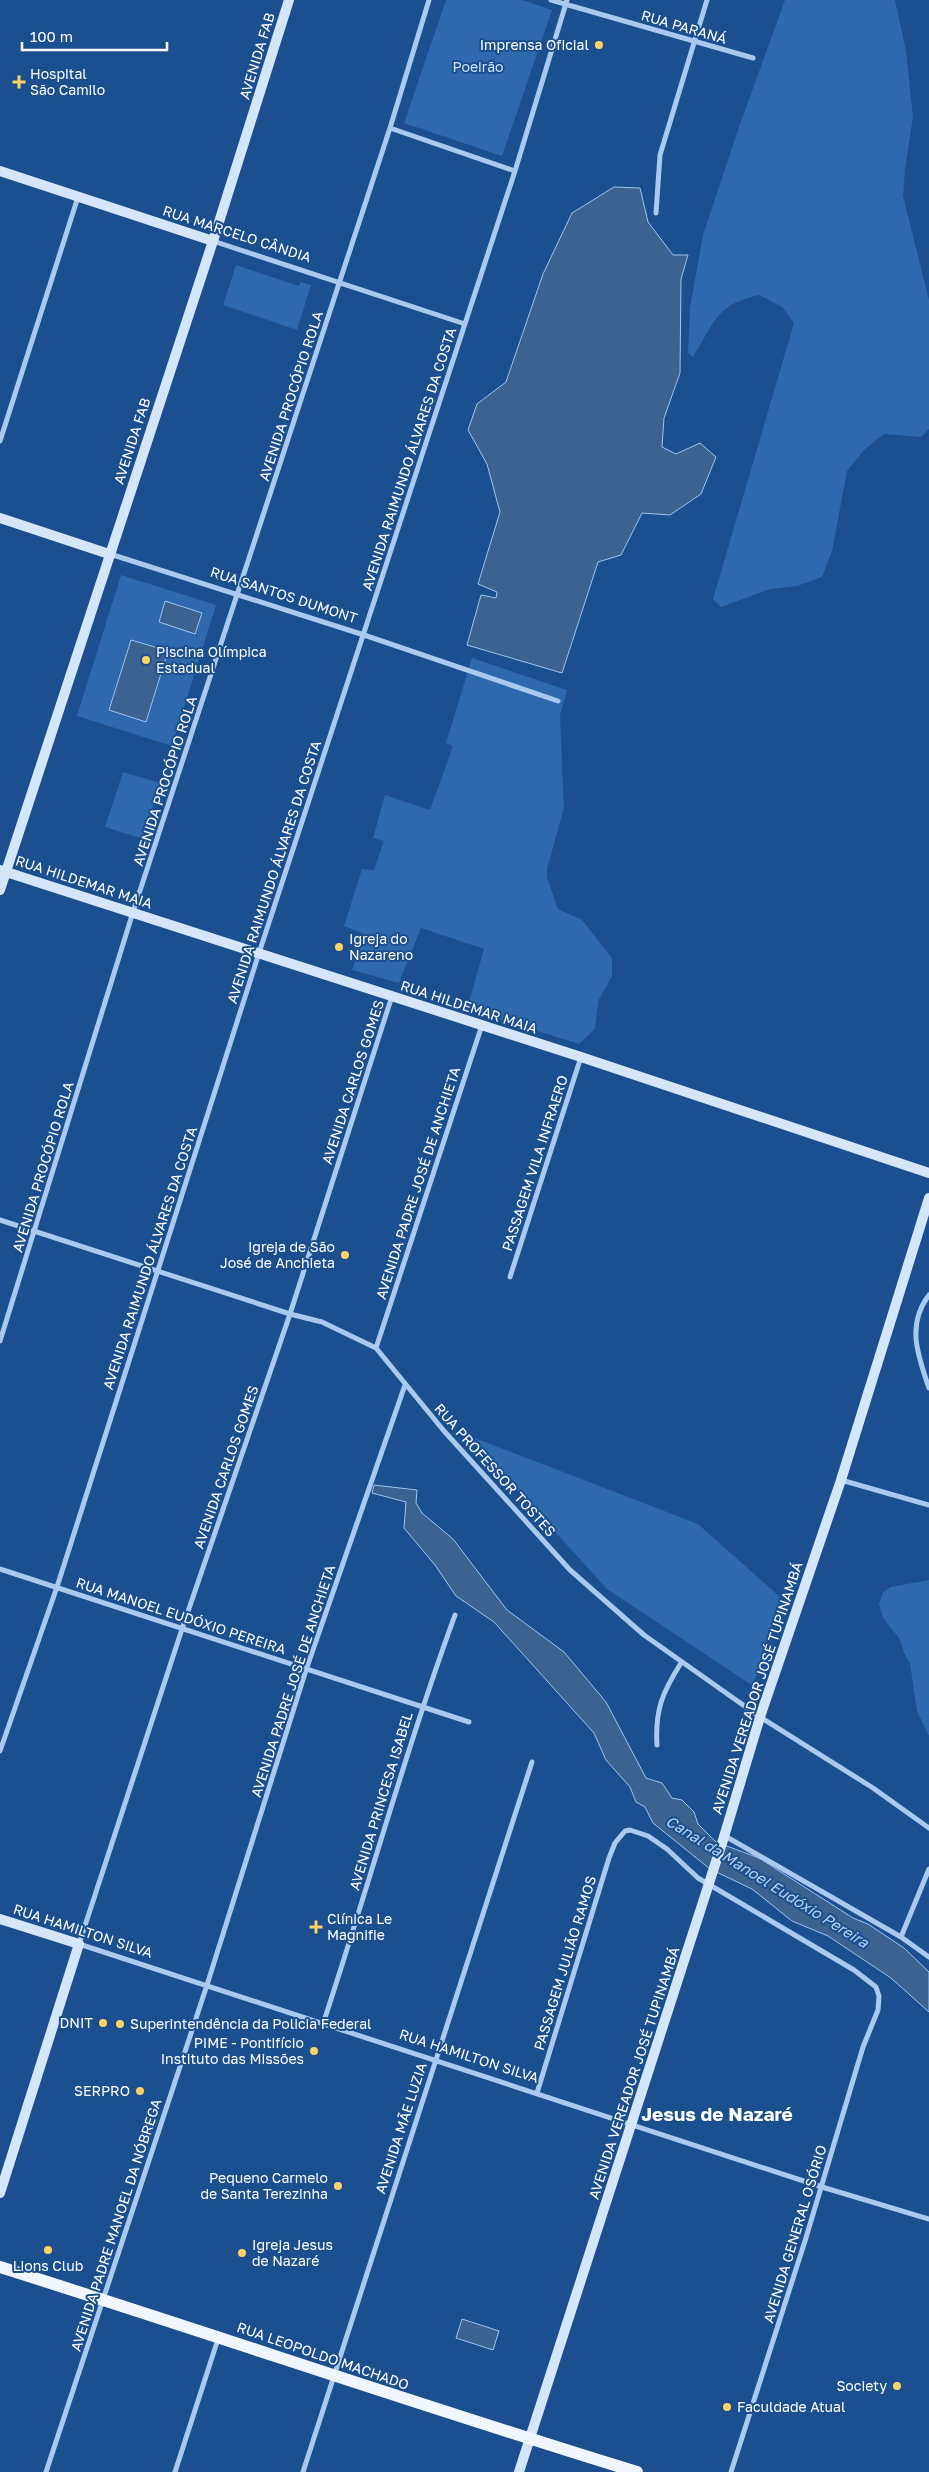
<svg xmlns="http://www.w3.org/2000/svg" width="929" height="2472" viewBox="0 0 929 2472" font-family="'Golos Text',sans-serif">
<rect width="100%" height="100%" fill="#1b4f8f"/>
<path fill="#2e69ad" d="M446,0H522L552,10L502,156L404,123Z
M785,0H895L906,51L913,117L905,169L903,196L929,300V429L921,437L884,434L864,450L847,471L832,551L822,577L797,586L770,589L721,607L713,599L794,323L782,307L759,295C714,306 716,321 693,357L688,353L690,308L703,235L739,127Z
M236,265L299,286L300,282L311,285L297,330L223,305Z
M121,575L216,605L172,746L77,716Z
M472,658L567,690L560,715L564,808L547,869V878L558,909L582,920L612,958V976L598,1001L595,1029L579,1044L467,1009L484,949L421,928L399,983L352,970L364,934L344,926L362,869L374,870L384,841L373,838L385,795L430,810L453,746L446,743Z
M123,772L160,783L143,839L105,827Z
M467,1435L698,1524L781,1598L753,1686L607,1589Z
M929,1580V1736L917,1711L910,1663L904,1653L899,1638L883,1618L879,1604L883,1592L891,1587Z"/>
<path fill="#3c6290" stroke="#9cc4f0" d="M614,187L640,188L648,222L673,255H688L681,279L680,373L664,418L662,447L676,454L700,443L716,457L701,494L670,515L642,513L621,555L598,562L562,673L467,645L481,595L496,598L497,592L478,584L500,512L487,464L468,430L477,404L506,382L543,274L572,213Z
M165,601L202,613L195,634L159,622Z
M131,640L168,651L146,722L109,710Z
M374,1485L417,1490L416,1503L422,1513L453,1539L507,1610L564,1652L606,1702L646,1778L662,1783L672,1798L682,1800L694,1812L698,1824L716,1842L759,1858L853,1918L868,1924L904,1948L929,1972V2012L891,1978L828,1936L792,1921L752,1889L710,1869L653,1823L645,1807L636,1802L630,1787L606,1760L594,1733L494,1622L456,1596L435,1565L404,1528L406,1502L372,1493Z
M462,2319L499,2331L493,2350L456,2338Z"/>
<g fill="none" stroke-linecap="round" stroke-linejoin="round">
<path stroke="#a9c9ee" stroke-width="5" d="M551,0L753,58
M390,128L515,171
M656,213L660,155L707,0
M213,241L465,324
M0,441L78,197
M110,554L364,635L558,701
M392,996L290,1314L182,1629L79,1944L822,2187L929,2219
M0,1220L290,1314L322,1322L376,1348L444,1431L570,1570L644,1635L760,1717L873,1788L929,1828
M510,1277L581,1057
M929,1295C906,1325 918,1356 929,1388
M0,1341L133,912L390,128L429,0
M376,1348L482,1025
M841,1480L929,1505
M0,1569L469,1722
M657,1745C655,1710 662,1693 681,1663
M0,1751L57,1587L259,953L515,171L567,0
M725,1836L901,1937L929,1957
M901,1937L929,1869
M323,2024C368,1888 406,1749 455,1615
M537,2093L609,1858L615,1843L625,1831L630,1830L648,1836L667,1849L698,1878L854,1970L876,1987L879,1996L878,2010L863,2047L805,2241L731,2472
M46,2472L207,1985L306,1670L405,1385
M175,2472L218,2339
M303,2472L532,1762"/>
<path stroke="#d6e6fa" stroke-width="10" d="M0,171L213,241
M0,518L109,554
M0,870L581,1057L929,1173
M0,890L213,241L289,0
M0,1919L79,1944L0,2193
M519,2472L723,1840L760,1717L841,1480L929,1198"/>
<path stroke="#f0f6ff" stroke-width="12" d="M0,2267C213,2334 424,2407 637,2472"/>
</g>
<g fill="#ffd166" stroke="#1b4f8f" stroke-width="2">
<circle cx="599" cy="45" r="5"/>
<path d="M16.5 74.5h5v5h5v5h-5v5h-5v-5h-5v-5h5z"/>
<circle cx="146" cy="660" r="5"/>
<circle cx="339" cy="947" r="5"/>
<circle cx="345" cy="1255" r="5"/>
<path d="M313.5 1919.5h5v5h5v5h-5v5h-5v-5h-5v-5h5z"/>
<circle cx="103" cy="2023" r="5"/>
<circle cx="120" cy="2024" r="5"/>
<circle cx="314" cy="2051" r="5"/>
<circle cx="140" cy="2091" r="5"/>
<circle cx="338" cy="2186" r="5"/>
<circle cx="48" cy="2250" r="5"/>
<circle cx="242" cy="2253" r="5"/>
<circle cx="897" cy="2386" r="5"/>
<circle cx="727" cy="2407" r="5"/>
</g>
<g text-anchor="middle" stroke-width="4" stroke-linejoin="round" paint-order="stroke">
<g font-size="14" fill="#fff" stroke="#1b4f8f">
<text transform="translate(684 27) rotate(16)" y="5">RUA PARANÁ</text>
<text transform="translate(257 56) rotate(-73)" y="5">AVENIDA FAB</text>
<text transform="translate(237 234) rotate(18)" y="5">RUA MARCELO CÂNDIA</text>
<text transform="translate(291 396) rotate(-72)" y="5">AVENIDA PROCÓPIO ROLA</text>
<text transform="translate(132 441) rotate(-72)" y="5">AVENIDA FAB</text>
<text transform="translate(409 459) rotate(-72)" y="5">AVENIDA RAIMUNDO ÁLVARES DA COSTA</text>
<text transform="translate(284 595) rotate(18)" y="5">RUA SANTOS DUMONT</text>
<text transform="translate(165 781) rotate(-72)" y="5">AVENIDA PROCÓPIO ROLA</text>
<text transform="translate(274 872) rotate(-72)" y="5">AVENIDA RAIMUNDO ÁLVARES DA COSTA</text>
<text transform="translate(84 882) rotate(18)" y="5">RUA HILDEMAR MAIA</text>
<text transform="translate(469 1007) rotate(18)" y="5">RUA HILDEMAR MAIA</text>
<text transform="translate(353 1082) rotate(-72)" y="5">AVENIDA CARLOS GOMES</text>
<text transform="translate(535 1163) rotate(-72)" y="5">PASSAGEM VILA INFRAERO</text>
<text transform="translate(43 1167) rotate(-73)" y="5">AVENIDA PROCÓPIO ROLA</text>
<text transform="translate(418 1183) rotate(-72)" y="5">AVENIDA PADRE JOSÉ DE ANCHIETA</text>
<text transform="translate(150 1258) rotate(-72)" y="5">AVENIDA RAIMUNDO ÁLVARES DA COSTA</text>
<text transform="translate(226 1467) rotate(-71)" y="5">AVENIDA CARLOS GOMES</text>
<text transform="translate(495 1470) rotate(48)" y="5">RUA PROFESSOR TOSTES</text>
<text transform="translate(181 1616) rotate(18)" y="5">RUA MANOEL EUDÓXIO PEREIRA</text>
<text transform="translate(293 1681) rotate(-72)" y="5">AVENIDA PADRE JOSÉ DE ANCHIETA</text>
<text transform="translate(757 1688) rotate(-72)" y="5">AVENIDA VEREADOR JOSÉ TUPINAMBÁ</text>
<text transform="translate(381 1801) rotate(-73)" y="5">AVENIDA PRINCESA ISABEL</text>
<text transform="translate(83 1931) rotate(18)" y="5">RUA HAMILTON SILVA</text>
<text transform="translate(565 1963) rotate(-73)" y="5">PASSAGEM JULIÃO RAMOS</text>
<text transform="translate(469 2056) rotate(18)" y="5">RUA HAMILTON SILVA</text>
<text transform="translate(634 2073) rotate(-72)" y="5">AVENIDA VEREADOR JOSÉ TUPINAMBÁ</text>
<text transform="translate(401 2128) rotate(-72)" y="5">AVENIDA MÃE LUZIA</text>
<text transform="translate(116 2225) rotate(-72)" y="5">AVENIDA PADRE MANOEL DA NÓBREGA</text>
<text transform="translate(795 2234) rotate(-73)" y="5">AVENIDA GENERAL OSÓRIO</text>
<text transform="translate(323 2356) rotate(19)" y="5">RUA LEOPOLDO MACHADO</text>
</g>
<g font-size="14" fill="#fff" stroke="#1b4f8f" text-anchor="end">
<text x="589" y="50">Imprensa Oficial</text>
<text x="30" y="79" text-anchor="start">Hospital<tspan x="30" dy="16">São Camilo</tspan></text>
<text x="156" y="657" text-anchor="start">Piscina Olímpica<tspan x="156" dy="16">Estadual</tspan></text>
<text x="349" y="944" text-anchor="start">Igreja do<tspan x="349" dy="16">Nazareno</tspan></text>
<text x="335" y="1252">Igreja de São<tspan x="335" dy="16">José de Anchieta</tspan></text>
<text x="327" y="1924" text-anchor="start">Clínica Le<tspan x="327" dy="16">Magnifie</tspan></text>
<text x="93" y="2028">DNIT</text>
<text x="130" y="2029" text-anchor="start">Superintendência da Policia Federal</text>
<text x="304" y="2048">PIME - Pontifício<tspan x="304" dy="16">Instituto das Missões</tspan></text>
<text x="130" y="2096">SERPRO</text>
<text x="328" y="2183">Pequeno Carmelo<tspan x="328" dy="16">de Santa Terezinha</tspan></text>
<text x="252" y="2250" text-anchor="start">Igreja Jesus<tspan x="252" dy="16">de Nazaré</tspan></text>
<text x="48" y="2271" text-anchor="middle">Lions Club</text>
<text x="887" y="2391">Society</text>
<text x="737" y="2412" text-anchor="start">Faculdade Atual</text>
</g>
<g font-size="14" fill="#cfe3fa" stroke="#1b4f8f">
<text x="478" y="72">Poeirão</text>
</g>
<g font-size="15" font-style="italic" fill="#b5d3f5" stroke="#1b4f8f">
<text transform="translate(767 1882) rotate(32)" y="5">Canal da Manoel Eudóxio Pereira</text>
</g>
<g font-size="19" font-weight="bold" fill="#fff" stroke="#1b4f8f">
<text x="717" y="2121">Jesus de Nazaré</text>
</g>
</g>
<path d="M22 42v8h145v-8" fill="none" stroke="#ffffff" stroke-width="2.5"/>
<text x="30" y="42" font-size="15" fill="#ffffff" stroke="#1b4f8f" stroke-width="4" paint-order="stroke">100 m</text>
</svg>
